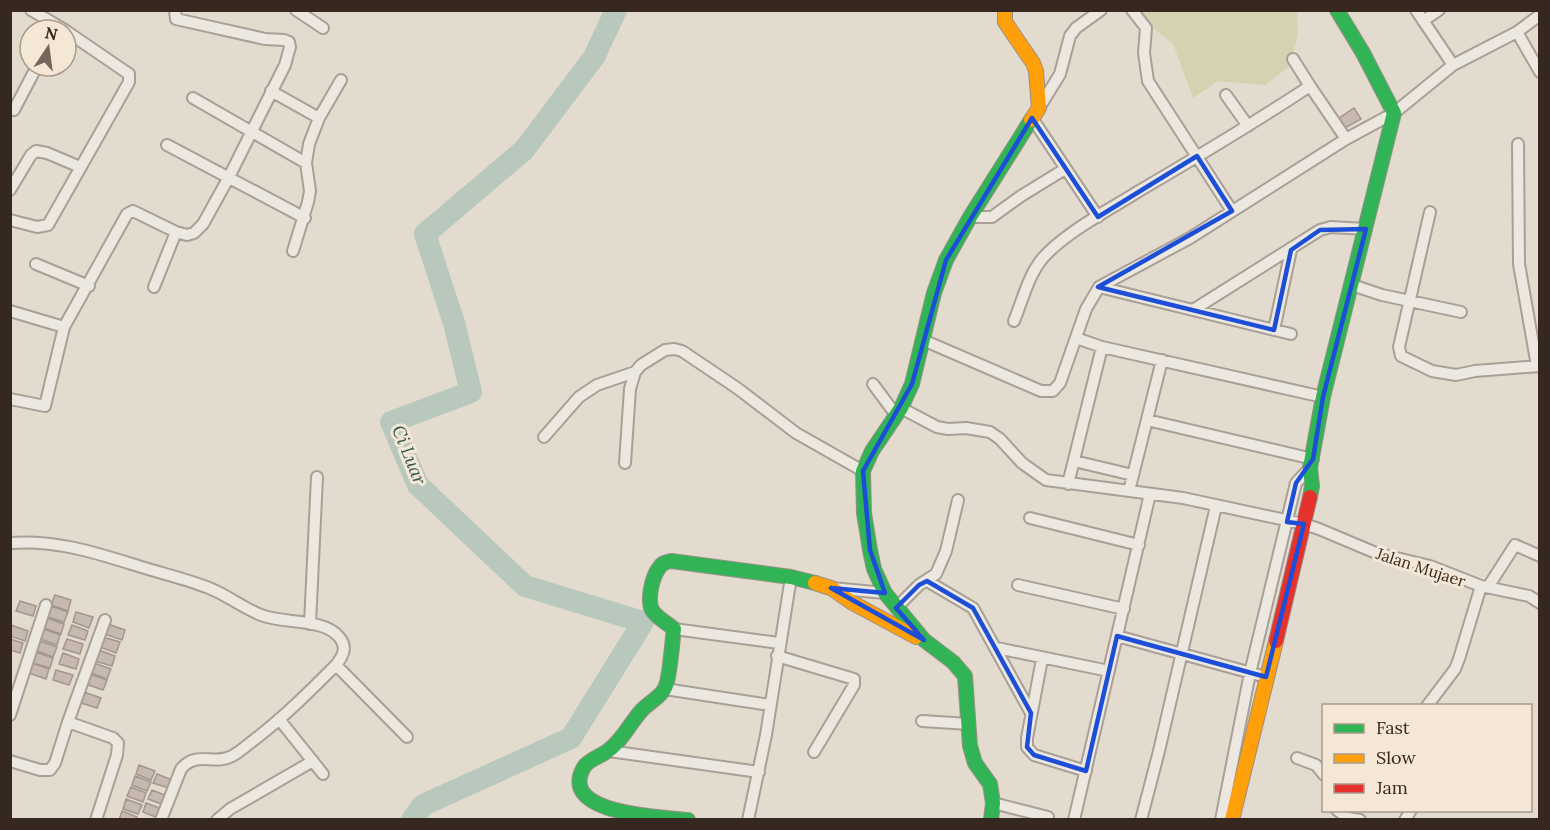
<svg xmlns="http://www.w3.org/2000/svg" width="1550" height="830" viewBox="0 0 1550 830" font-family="Lora,serif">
<rect width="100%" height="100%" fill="#e3dbce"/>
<path fill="#d5d2b1" d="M1140,11H1297L1298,35L1289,67L1265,85L1218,81L1193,98L1173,44L1147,23Z"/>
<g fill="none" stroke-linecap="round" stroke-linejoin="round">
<path stroke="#b9c8bd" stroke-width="22" d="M412,820L423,805L571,738L643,622L525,586L418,485L391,422L471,392L454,323L425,234L524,150L594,57L616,10"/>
</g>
<path fill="#c7b9af" stroke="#a3978d" stroke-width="1.5" d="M1354,108L1361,119L1345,128L1339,118Z
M55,595L71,600L68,611L51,605Z
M20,601L36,606L33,616L16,611Z
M51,606L68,612L64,622L48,617Z
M76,612L93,617L89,628L73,622Z
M47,618L64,624L61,634L44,628Z
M108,624L125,630L122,640L105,634Z
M11,625L28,631L25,641L10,636Z
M72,625L88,631L85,640L68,635Z
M44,629L60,635L57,645L40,639Z
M103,637L120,642L116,653L100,647Z
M10,639L23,643L20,653L10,650Z
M67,639L83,644L80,654L63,649Z
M40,641L57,647L53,657L37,651Z
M99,650L115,656L112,666L95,661Z
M36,652L53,658L50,668L33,663Z
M63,653L79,659L76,669L59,664Z
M32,663L49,669L46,679L29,673Z
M94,663L111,669L107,679L91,673Z
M56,670L73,675L69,685L53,680Z
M90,674L107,680L103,690L86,684Z
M84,692L101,698L97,708L81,703Z
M139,765L155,771L151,780L136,774Z
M157,774L172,780L169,788L153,783Z
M135,776L151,782L147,791L132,785Z
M131,787L146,793L143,802L127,796Z
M152,790L167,796L164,805L148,799Z
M126,799L142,805L138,814L123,809Z
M146,803L162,809L158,818L143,812Z
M122,811L137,817L136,820H119Z"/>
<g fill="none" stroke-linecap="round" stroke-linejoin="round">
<defs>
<path id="street" d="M31,10L65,30
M296,10L323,28
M1132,10L1146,28L1144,53L1148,81L1232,211
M1416,10L1453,65
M1423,21L1439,10
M1517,32L1540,15
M1293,59L1310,86
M271,91L319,118
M1226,95L1248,126
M193,98L306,163
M1039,108L1060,74L1070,36L1076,28L1101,10
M14,110L37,66
M1032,118L1098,217
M1518,144L1519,264L1537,366
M167,145L305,218
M10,190L31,155L36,151L47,153L80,167
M1430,212L1399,347L1401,356L1432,371L1456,375L1475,371L1540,366
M970,217H992L1021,196L1065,169
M10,220L37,227L48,225L129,82V74L66,31
M293,251L308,202L310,191L306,163L309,144L319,118L341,80
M36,264L89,286
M1352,285L1382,295L1461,312
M154,287L176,232
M1099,287L1291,334
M1193,310L1320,230L1331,227L1366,229
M10,311L64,327
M1014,321C1022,302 1028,276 1042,259C1064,233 1109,210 1139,191C1197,157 1254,123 1310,86L1346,139
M1274,330L1291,250
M1076,338L1102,347L1323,397
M923,340L1041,391H1053L1060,383L1086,309L1099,287L1190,238L1346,139L1394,113L1453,65L1517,32L1540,72
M873,384L896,415
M10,399L45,406L64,327L127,214L133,211L176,232L187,235L194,233L203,224L229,177L285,65L290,47L289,42L284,40L265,39L176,19L175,10
M901,408L937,427L948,429L966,428L990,432L1000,439L1022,463L1046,480L1183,498L1304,524L1319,529L1376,553L1430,566L1481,586L1529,596L1540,603
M1147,420L1313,459
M544,437L579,397L597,385L635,372
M1074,461L1133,475
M625,463L630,389L635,372L641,365L665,350L674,349L682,351L737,388L796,433L863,471
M1068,484L1102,347
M1129,491L1162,360
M1030,518L1139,545
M10,543C59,539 102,555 148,569C168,575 189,580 209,588C227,595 243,608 261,615C283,624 324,618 339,637C348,647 343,656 336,665C310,691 284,717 254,740C247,745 240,752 232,756C213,766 197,750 181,769L161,820
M927,581L973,608L1031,713
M1018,585L1124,609
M1488,587L1515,545L1540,556
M832,588L885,593
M896,608L919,585L936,574L946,551L958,500
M310,624L317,477
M674,629L779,643
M1117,636L1266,677
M997,648L1109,671
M777,656L854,679V685L814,752
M1042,659L1027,738V747L1034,755L1086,771
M336,665L407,737
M665,689L770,705
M1427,706L1455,669L1459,659L1481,586
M10,715L46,605
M279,719L323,774
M922,721L969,724
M68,722L105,620
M609,751L759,772
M1297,758L1316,765L1324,775
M10,761L40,770H50L55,763L68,722L113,738L118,743L117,755L96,820
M993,803L1048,817
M1337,810L1348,818L1360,820
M217,820L230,809L313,761
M748,820L766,735L791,577
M1074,820L1150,494
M1141,820L1159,751L1216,506
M1221,820L1250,673L1296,483L1310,468
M1405,820L1411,810"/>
<path id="fast" d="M1310,497L1312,486L1310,468L1323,397L1394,113L1363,53L1337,10
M688,820C664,817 556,815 584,767C588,760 599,757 606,752C621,743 630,723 642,710C648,703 661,697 665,688C670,679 672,642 674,629C667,623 657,618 652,610C647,600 652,577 659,568C662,563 666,562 671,561L791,577L815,583
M991,820L993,803L990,784L975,763L970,746L965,676L953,662L924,640L885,593L874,569L870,550L864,513L863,471L872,451L901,408L912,384L934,293L946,260L970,217L1031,120"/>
<path id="slow" d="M1005,10V22L1033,63L1036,71L1039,108L1031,120
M815,583L831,588L851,602L916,637
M1232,820L1276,641"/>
<path id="jam" d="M1276,641L1310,497"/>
</defs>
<use href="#street" stroke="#a8a097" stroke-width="14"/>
<use href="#fast" stroke="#989086" stroke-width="16"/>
<use href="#slow" stroke="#989086" stroke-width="16"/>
<use href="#jam" stroke="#989086" stroke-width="16"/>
<use href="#street" stroke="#ece7df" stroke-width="10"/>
<use href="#fast" stroke="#30b455" stroke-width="14"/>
<use href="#slow" stroke="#ff9f0a" stroke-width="14"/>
<use href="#jam" stroke="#e5322d" stroke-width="14"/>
</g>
<path fill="none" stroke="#1d4ed8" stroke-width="4.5" stroke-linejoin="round" d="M1032,118L1098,217L1197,156L1232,211L1098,287L1274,330L1291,250L1320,230L1366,229L1323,397L1313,459L1296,483L1287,522L1304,524L1266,677L1117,636L1086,771L1034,755L1027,747L1031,713L973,608L927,581L919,585L896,608L924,640L831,588L885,593L870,550L863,471L912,384L946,260Z"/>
<g text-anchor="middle" stroke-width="6" stroke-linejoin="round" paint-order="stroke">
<g font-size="16" fill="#37281f" stroke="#f4e7d5">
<text transform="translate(1421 567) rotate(18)" y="6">Jalan Mujaer</text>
</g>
<g font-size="18" font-style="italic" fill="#2f5650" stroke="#f4e7d5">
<text transform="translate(409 455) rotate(68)" y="6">Ci Luar</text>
</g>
</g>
<rect width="1550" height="830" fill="none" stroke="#37281f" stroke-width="24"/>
<rect x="1322" y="704" width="210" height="108" fill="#f4e7d5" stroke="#a89b8c" stroke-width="1.5"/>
<rect x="1334" y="724" width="30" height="9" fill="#30b455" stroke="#a89b8c" stroke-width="1.5"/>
<text x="1376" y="734" font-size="18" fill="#37281f">Fast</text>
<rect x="1334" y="754" width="30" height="9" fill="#ff9f0a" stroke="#a89b8c" stroke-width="1.5"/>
<text x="1376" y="764" font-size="18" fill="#37281f">Slow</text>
<rect x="1334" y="784" width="30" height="9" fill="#e5322d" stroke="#a89b8c" stroke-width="1.5"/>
<text x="1376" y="794" font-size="18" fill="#37281f">Jam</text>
<g transform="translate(48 48) rotate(13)"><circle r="28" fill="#f4e7d5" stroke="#a89b8c" stroke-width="1.5"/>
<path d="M0-4.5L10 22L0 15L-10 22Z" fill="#73675c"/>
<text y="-9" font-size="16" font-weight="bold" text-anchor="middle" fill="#37281f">N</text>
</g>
</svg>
